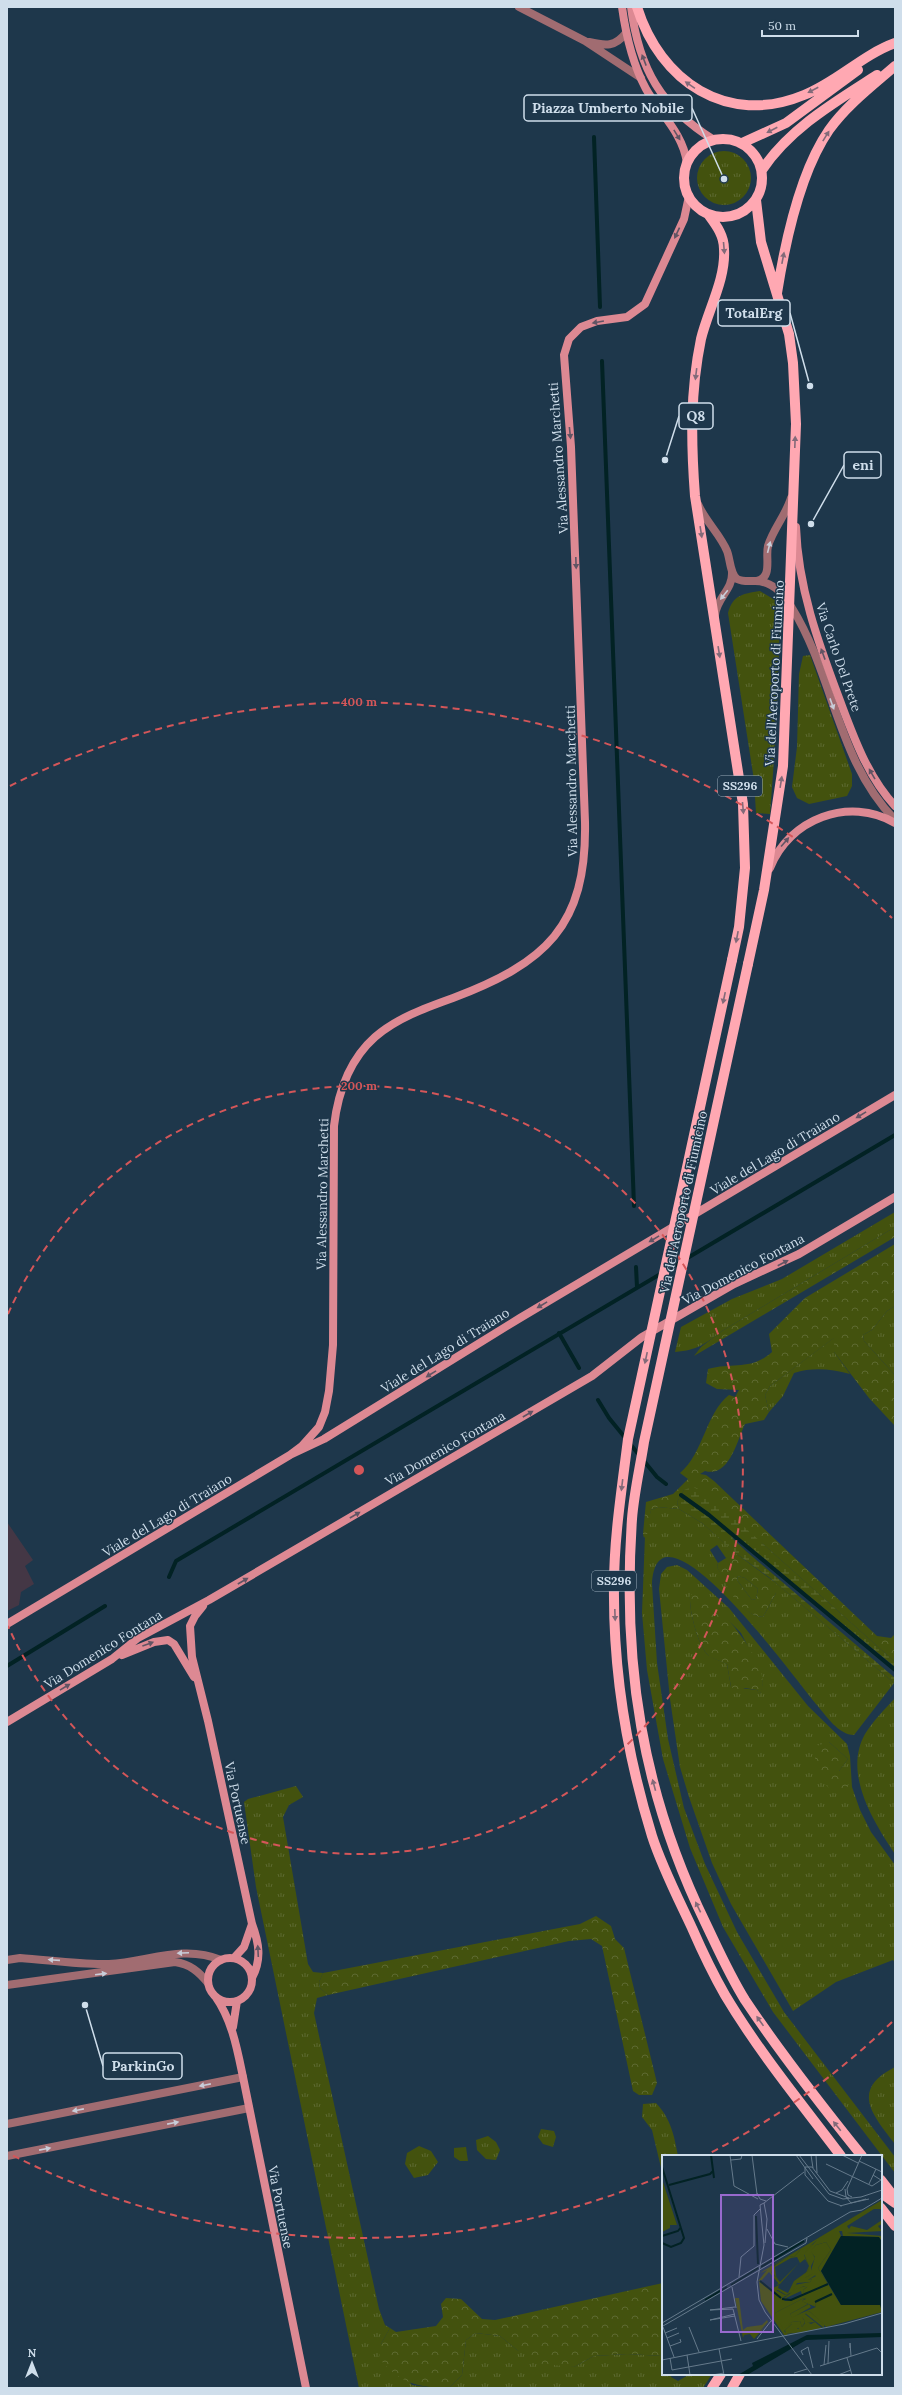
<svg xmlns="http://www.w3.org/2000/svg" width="902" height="2395" viewBox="0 0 902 2395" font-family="Lora,serif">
<defs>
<pattern id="grass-tufts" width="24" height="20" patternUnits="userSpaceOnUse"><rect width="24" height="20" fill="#43520e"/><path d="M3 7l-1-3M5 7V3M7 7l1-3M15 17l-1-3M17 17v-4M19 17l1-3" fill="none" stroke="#5d6a31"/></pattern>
<pattern id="forest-crowns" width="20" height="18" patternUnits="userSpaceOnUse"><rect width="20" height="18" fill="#43520e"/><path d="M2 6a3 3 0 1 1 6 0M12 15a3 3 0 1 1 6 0" fill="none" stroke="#5d6a31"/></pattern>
<pattern id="wetland-marsh" width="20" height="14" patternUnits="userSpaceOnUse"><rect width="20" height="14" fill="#43520e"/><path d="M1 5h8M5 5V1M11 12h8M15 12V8" fill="none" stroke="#5d6a31"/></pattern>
</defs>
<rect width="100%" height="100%" fill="#1e374b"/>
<path fill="#443745" d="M7,1522L33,1560L25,1566L34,1584L21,1592L19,1605L7,1611Z"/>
<path fill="url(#grass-tufts)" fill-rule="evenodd" d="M697 178a27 27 0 1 1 54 0a27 27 0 1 1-54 0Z
M760,591L775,600L780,616L777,719L770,814L756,813L754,780L728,613C733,595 742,594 760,591Z
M810,655L852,774V786L847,796L809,804L797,798L792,787L797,747L799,674L803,656Z
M895,1212V1227L722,1331C705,1344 698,1350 675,1352L681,1327L732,1299L782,1279Z
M895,1306V1375L864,1341L863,1335L872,1330L887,1311Z
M835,1337L834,1352L850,1374C831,1369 813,1367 794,1373L783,1396L769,1412L765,1395L770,1386Z
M658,1507L679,1509L702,1523L738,1555L726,1558L717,1545L710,1550L718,1563L717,1567C728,1585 740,1615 763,1617L776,1593V1583L894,1683L854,1735C839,1735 826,1716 817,1705C803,1690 657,1485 652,1584L657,1663L668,1739L684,1808L705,1864L737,1932L784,2012L895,2157V2173L773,2012L723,1927L690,1848L663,1759L647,1670L642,1613L645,1536L651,1510Z
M677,1565L687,1570L729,1608L808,1706L847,1744L850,1756L852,1787L860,1810L871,1832L895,1865V1963L893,1960L836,1982L793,2011L731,1904L712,1863L689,1797L680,1767L670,1699L659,1589L661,1574L667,1567ZM690,1595L724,1616L741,1633L757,1664L763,1683L760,1694L757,1690L731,1687L727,1664C721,1661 711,1658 707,1654C697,1642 689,1610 690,1595ZM829,1742L848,1759L839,1771Z
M738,1576L745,1578L758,1589L756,1599L752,1600L737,1580Z
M895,1698V1854C873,1821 843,1773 865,1734C873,1721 885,1709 895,1698Z
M296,1786L303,1797L289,1805L283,1817L308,1964L313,1972L323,1973L319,1982L320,1988L328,1995L317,1998L314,2013L379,2309L385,2325L390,2328L381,2344L412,2385L434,2388H359L256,1887L244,1802L248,1799Z
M895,2067V2144C872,2114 850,2090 895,2067Z
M656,2103C671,2119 674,2135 678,2156H663V2176L652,2130L642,2117L643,2104Z
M541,2129L554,2131L556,2137L553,2147L543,2144L538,2137Z
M488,2136L496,2142L500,2150L496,2160L486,2159L477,2150L476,2140Z
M419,2146L431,2151L438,2162L428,2175L414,2178L405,2164L407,2153Z
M466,2147L468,2161H460L454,2157V2148Z
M476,2333L500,2336L517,2350L574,2367L594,2356L627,2354L663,2356V2374H670L671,2377L678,2381L690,2374H712L703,2388H449L462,2375L466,2340Z"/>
<path fill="url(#forest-crowns)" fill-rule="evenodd" d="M895,1227V1237L694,1356L701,1347L722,1331Z
M895,1244V1306L887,1311L872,1330L863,1335L864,1341L895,1375V1426L869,1398L834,1352V1338L770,1386L765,1395L769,1412L764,1420L745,1424C737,1441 729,1478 705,1471L700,1474L706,1475L714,1481L877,1636L891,1638L895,1634V1662L763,1544L684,1490L677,1502L679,1509L658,1507L651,1510L648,1533L644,1538L643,1534L646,1502L673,1494L688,1479L680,1473C704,1453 705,1414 729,1395L735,1397L739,1390L717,1389L706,1383L708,1369C734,1362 751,1371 772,1352L769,1334L805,1298Z
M731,1555H738L776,1583V1593L763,1617C739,1615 727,1586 717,1567L718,1563ZM738,1576L745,1578L758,1589L756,1599L752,1600L737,1580Z
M703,1590C722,1613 761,1652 763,1683C763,1686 761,1691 760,1695L757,1690L745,1688L739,1691L731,1687L727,1664C721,1661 711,1659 707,1654C697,1642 689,1610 690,1595Z
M829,1742L848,1759L839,1771L849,1782L845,1790L835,1794C817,1776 813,1772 816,1746Z
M596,1916L611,1926L615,1939L624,1948L657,2083L652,2095H639L633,2091L602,1946L591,1939L569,1941L328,1995L320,1988L319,1982L323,1973L580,1924Z
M663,2283V2356L627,2354L594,2356L574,2367L542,2364L517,2350L500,2336L476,2333L466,2340L462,2375L449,2388C418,2388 399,2383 379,2358L381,2344L390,2328L396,2332L436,2326L443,2317L441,2304L446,2298L461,2299L482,2319L495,2320Z"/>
<path fill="url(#wetland-marsh)" d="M692,1487L704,1491L895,1662V1667L744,1543L731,1537L747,1552L895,1678L894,1683L770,1578L734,1552L702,1523L679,1509L677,1502L684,1490Z"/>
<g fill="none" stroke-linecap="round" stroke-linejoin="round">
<path stroke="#022224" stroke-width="4" d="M594,137L600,307
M602,361L634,1206
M636,1267L637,1287
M559,1333L579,1368
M598,1400L609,1418L657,1477L666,1484
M681,1495L709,1515L895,1670
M169,1577L176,1561L895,1135
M7,1666L105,1606"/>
<path stroke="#a16c71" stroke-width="8" d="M519,7L585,41L641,78
M589,42C606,46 615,47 626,33
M698,504C705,521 720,534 727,551C730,558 730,574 737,579C743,582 749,581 755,581C773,581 784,594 792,608C834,676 837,760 895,820
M757,581C773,577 765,558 768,546C773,529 786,515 791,498
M715,615C717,597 733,590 732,572
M7,1960L20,1958C49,1960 80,1965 109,1964C148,1962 183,1944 221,1960
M7,1985L175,1962C190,1964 199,1972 208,1983
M7,2124L243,2077
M7,2156L249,2108"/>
<path stroke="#dd8993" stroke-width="8" d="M622,7C626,36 632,63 646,89C660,114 683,133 687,163
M631,7C639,69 661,107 714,140
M796,527C798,587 818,642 839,698C853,735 867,776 895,806
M770,868C789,819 849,796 895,823
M290,1455L302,1446L319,1427L325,1412L329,1391L333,1345L334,1126C338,1092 349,1060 375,1037C397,1018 425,1008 453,998C545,963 587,927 585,822L571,447L564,355L569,339L581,327L597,321L627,317L645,304L684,219L689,196
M203,1606L195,1616L190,1626L192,1657L208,1721L252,1924C259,1943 262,1959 252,1978
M7,1624L290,1455L324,1439L520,1318L895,1095
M122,1655L154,1642L168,1640L174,1644L194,1677
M7,1722L112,1659L138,1638L209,1600L592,1376L642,1337L734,1284L799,1254L895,1197
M234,1958L244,1947L252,1924
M208 1980a22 22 0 1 1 44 0a22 22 0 1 1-44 0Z
M215,1996C232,2020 237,2048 243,2077L306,2388
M233,2027L237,2001"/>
<path stroke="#ffa8b2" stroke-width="10" d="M637,7C660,81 727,127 804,95C837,82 862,55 895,43
M684 178a39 39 0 1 1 78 0a39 39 0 1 1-78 0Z
M742,143L786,123L858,70
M762,170C790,128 835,102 877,75
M708,214C716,225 724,235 724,249C726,279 708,310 701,339C690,392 691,443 695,496L743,804L745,868L739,927L732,960
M777,293C785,243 800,172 829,130C847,105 872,86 895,66
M748,964L764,890L783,766L796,424L793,363L789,334L761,242L756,200
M881,2180L895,2198
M881,2193L895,2203
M881,2208L895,2226
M712,2388L721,2374
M732,2388L740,2374"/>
<path stroke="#ffa8b2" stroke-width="10" d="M732,960L628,1439C622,1488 614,1537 614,1586C613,1670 627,1755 652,1836C662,1867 678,1898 692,1928C702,1951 713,1974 725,1995C759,2052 801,2103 841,2156
M748,964L644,1442C640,1468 634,1493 632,1519C622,1664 642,1793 706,1924C718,1949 730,1976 745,2000C781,2054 821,2105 862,2156"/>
</g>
<defs><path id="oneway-solid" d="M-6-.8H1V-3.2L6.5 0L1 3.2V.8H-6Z"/></defs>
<g fill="#615464">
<use href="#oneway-solid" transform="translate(644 60) rotate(-111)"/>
<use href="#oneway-solid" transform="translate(677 135) rotate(58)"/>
<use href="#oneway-solid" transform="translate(677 233) rotate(115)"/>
<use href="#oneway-solid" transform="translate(598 322) rotate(170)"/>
<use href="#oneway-solid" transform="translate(570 433) rotate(84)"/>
<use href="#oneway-solid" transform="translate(576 563) rotate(88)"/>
<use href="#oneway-solid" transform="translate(823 654) rotate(-110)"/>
<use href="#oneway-solid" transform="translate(872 774) rotate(-120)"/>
<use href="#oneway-solid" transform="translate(785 842) rotate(-49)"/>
<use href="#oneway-solid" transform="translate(861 1115) rotate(149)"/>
<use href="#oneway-solid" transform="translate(654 1239) rotate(149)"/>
<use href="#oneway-solid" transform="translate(783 1263) rotate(-28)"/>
<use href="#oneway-solid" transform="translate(542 1305) rotate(149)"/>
<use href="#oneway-solid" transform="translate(431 1374) rotate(148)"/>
<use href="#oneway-solid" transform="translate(528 1414) rotate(-30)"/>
<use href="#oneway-solid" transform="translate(355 1515) rotate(-30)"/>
<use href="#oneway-solid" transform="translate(243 1581) rotate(-30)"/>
<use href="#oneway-solid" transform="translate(148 1644) rotate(-20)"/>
<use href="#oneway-solid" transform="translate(65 1687) rotate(-31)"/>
<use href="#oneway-solid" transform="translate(258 1951) rotate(-93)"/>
</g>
<g fill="#836a79">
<use href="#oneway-solid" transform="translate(690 85) rotate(-146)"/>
<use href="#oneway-solid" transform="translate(813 90) rotate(152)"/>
<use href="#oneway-solid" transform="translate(772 130) rotate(153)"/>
<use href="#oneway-solid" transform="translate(826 136) rotate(-58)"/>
<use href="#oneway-solid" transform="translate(724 248) rotate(85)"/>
<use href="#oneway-solid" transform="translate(783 258) rotate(-79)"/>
<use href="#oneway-solid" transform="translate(696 374) rotate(97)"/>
<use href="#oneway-solid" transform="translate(795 442) rotate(-88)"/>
<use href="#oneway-solid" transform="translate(701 532) rotate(81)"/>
<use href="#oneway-solid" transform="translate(719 652) rotate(81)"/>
<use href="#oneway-solid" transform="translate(781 782) rotate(-81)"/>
<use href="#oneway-solid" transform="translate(743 808) rotate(85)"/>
<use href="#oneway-solid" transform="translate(737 937) rotate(101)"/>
<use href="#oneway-solid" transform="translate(724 998) rotate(102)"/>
<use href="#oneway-solid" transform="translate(646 1358) rotate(102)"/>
<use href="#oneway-solid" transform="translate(622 1485) rotate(97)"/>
<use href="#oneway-solid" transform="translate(615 1615) rotate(88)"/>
<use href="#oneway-solid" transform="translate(654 1785) rotate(-105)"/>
<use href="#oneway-solid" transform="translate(698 1907) rotate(-116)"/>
<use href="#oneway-solid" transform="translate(760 2021) rotate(-125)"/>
<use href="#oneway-solid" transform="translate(837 2126) rotate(-129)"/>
</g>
<g fill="#c8cdd9">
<use href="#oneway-solid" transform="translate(769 547) rotate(-76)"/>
<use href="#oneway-solid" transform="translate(724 595) rotate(129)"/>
<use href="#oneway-solid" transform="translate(832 704) rotate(70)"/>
<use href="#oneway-solid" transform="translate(183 1953) rotate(177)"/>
<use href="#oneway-solid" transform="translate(54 1960) rotate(-176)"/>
<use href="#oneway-solid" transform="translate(101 1974) rotate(-7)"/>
<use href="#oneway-solid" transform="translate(205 2085) rotate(169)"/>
<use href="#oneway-solid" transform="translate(78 2110) rotate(169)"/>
<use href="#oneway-solid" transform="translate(173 2123) rotate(-11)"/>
<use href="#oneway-solid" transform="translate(45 2149) rotate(-11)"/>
</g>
<g fill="none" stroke="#d45659" stroke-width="2" stroke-dasharray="7 5">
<path d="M8 1314A384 384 0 1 1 8 1626"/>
<path d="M892 2022A768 768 0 0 1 708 2154M659 2177A768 768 0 0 1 10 2154M10 786A768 768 0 0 1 892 918"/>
</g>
<g text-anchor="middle" stroke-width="3" stroke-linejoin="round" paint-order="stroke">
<g fill="#1e374b" stroke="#9aacbb" stroke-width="1">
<rect x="718" y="776" width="44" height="20" rx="3"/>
<rect x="592" y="1571" width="44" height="20" rx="3"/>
</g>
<g font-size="12" font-weight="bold" fill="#cfdeeb">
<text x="740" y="790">SS296</text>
<text x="614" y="1585">SS296</text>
</g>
<g font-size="13" fill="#cfdeeb" stroke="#1e374b">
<text transform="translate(558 458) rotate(-94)" y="5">Via Alessandro Marchetti</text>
<text transform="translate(839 657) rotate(71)" y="5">Via Carlo Del Prete</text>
<text transform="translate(774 673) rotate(-87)" y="5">Via dell'Aeroporto di Fiumicino</text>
<text transform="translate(571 781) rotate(-91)" y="5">Via Alessandro Marchetti</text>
<text transform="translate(775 1153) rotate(-31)" y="5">Viale del Lago di Traiano</text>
<text transform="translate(322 1194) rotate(-89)" y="5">Via Alessandro Marchetti</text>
<text transform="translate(683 1202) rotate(-78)" y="5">Via dell'Aeroporto di Fiumicino</text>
<text transform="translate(743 1269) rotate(-28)" y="5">Via Domenico Fontana</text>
<text transform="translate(445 1350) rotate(-32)" y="5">Viale del Lago di Traiano</text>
<text transform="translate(445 1448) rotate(-30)" y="5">Via Domenico Fontana</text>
<text transform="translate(167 1515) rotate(-31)" y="5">Viale del Lago di Traiano</text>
<text transform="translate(103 1649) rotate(-32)" y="5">Via Domenico Fontana</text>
<text transform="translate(238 1803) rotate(78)" y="5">Via Portuense</text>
<text transform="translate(281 2207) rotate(79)" y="5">Via Portuense</text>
</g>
</g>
<g transform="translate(662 2155)">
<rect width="220" height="220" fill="#1e374b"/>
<path d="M0,24L15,70H8V73L0,77ZM164,87L169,95L156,113L166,129L154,134L159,133L163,139L153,147L154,152L139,146L144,144L142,143L113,158L123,171L130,167L138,166L140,172L143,168L141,162L145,167L149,169L153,167L160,173L140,177L136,175L137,172L130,173V169L122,176L126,180H122L99,146L97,126L119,144L111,136L112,134L123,140L128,139L132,130L148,127L150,124L146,125L154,121L151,119L143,123L148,119L153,102L148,96L154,90ZM142,131L145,132L141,135L142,138L153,135L128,146H123L120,143ZM152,89L142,100L147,111V113L144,120L132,126L143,120L147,111L143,104L138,108L135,102L129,103L113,112L114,121L118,127L137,108L118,129L114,130L118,127L109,116L112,111L127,101L132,102L139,94ZM73,143H77L81,175L98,176L102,173L92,184L88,179L82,180L81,183Z" fill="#43520e" fill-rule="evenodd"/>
<path d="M220,45L219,54H212L185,71L187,74L189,71L205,75L220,65V69L216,71L220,76L185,78L220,81V87L217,82L181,81L180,76H177L179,81L159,116L166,129L156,113L169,95L164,87L154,90L149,96L153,103L149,111V119L143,123L152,118L155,119L146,125L150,124L148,127L135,128L130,137L124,140L116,135L111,136L100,125L96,126L105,115L99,118L101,116ZM155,85L142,99L147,111L146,116L132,126L126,138L116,133L117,130L109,134L100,125L107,117L117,129L118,127L109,117L112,110L127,101L132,102L138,95L146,93ZM166,129L179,150H218L220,147V157L164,172L147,156L143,159L153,167L145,168L140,162L143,167L140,172L138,166L130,167L121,174L113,158L144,142L140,146L146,149L128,159L130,162L154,152L153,147L162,139L157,134ZM147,130L141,135L142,138L148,137L140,140L139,136L124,143L126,145L121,144L134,134ZM105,165L106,167L98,176L81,175L85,172L100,170ZM130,169H137V173H135L140,177L124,179L123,175Z" fill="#43520e" fill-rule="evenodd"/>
<path d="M147,149L149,152L130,163L128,159Z" fill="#43520e"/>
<path d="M147,156L162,169V173L143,158Z" fill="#43520e"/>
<path d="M179,81L217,82L220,87V157L218,150H179L159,116ZM220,178V182L144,185L85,220H76L91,211L90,208L145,180Z" fill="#022224"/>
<path fill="none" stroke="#022224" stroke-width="2" d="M49,0L52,23M0,12L22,83L19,88L9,92L0,88M7,30L48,19L51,16M94,61L96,109M0,81L16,76L19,72M99,112L142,86M98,126L119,143M69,130L96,113M120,144L129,145L166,129M43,145L65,132M153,147L170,139"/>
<path fill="none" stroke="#657a8b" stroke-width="1" d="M68,0L72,31L96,44M90,0L95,39M134,0L151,24M137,0L167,39L181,44L199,42M149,0L151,13M154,0L155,18M180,0L196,8M69,5L79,4L80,0M197,6L220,17M164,9L210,31L219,25L211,20M207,29L214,14M183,34L184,42L189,48L207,44M95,38L98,44L104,46M174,38L180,35L186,26M190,42L186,40L185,34L200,0M199,42L220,35M102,48L98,50L102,90L95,127L97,145L103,157L150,220M102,48L105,64L103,88M102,48L142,17M178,51L204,44M180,51L166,46L143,20V12H150L168,36L187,43M105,74L113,89L126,92M77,122L79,102L92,91V60L98,54M70,132L74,153M71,154L48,155L73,152M71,154L79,186M73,159L48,165L73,161M0,168L188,57L200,55L220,43M1,171L144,88L145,83M1,172L12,202M27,172L37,197M3,178L15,173M5,183L17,178M95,184L109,166M8,191L19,187L18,184M188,193V188L189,201M57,194L62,220M25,200L28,220M141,200L139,196L146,192L151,213M8,203L10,215L70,204M185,203L190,220M0,205L182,169L220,158M166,208L167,186M162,210L164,190M158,211L215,193L220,198M132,218L145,214M50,220L62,218M176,220L189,215"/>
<path fill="#986ace" fill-opacity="0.15" stroke="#986ace" stroke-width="2" d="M59,40H111V177H59Z"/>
<rect width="220" height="220" fill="none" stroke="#cfdeeb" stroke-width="2"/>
</g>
<circle cx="359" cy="1470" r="6" fill="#d45659" stroke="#1e374b" stroke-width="2"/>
<g font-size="12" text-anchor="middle" font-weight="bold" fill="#d45659" stroke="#1e374b" stroke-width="3" stroke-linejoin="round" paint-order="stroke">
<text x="359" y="706">400 m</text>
<text x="359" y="1090">200 m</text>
</g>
<path fill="none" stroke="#cfdeeb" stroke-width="1.5" d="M724 179L692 108M810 386L790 313M665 460L679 416M811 524L844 465M85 2005L103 2066"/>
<g fill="#cfdeeb" stroke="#1e374b" stroke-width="1.5">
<circle cx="724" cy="179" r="4"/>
<circle cx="810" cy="386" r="4"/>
<circle cx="665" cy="460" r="4"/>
<circle cx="811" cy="524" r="4"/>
<circle cx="85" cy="2005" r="4"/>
</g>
<g fill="#1e374b" stroke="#cfdeeb" stroke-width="1.5">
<rect x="524" y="95" width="168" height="26" rx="4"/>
<rect x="718" y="300" width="72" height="26" rx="4"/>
<rect x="679" y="403" width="34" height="26" rx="4"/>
<rect x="844" y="452" width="37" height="26" rx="4"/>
<rect x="103" y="2053" width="79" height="26" rx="4"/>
</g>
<g font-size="14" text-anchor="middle" font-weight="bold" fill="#cfdeeb">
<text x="608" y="113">Piazza Umberto Nobile</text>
<text x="754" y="318">TotalErg</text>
<text x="696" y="421">Q8</text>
<text x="863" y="470">eni</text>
<text x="143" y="2071">ParkinGo</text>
</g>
<rect width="902" height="2395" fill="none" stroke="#cfdeeb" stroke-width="16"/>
<g transform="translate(32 2363)" stroke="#1e374b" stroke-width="3" paint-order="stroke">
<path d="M0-3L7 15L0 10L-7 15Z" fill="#cfdeeb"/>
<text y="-6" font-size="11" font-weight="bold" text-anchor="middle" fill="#cfdeeb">N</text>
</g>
<path d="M762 30v6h96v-6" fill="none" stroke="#cfdeeb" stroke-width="2"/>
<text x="768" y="30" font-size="12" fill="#cfdeeb" stroke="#1e374b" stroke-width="3" paint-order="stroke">50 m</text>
</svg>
